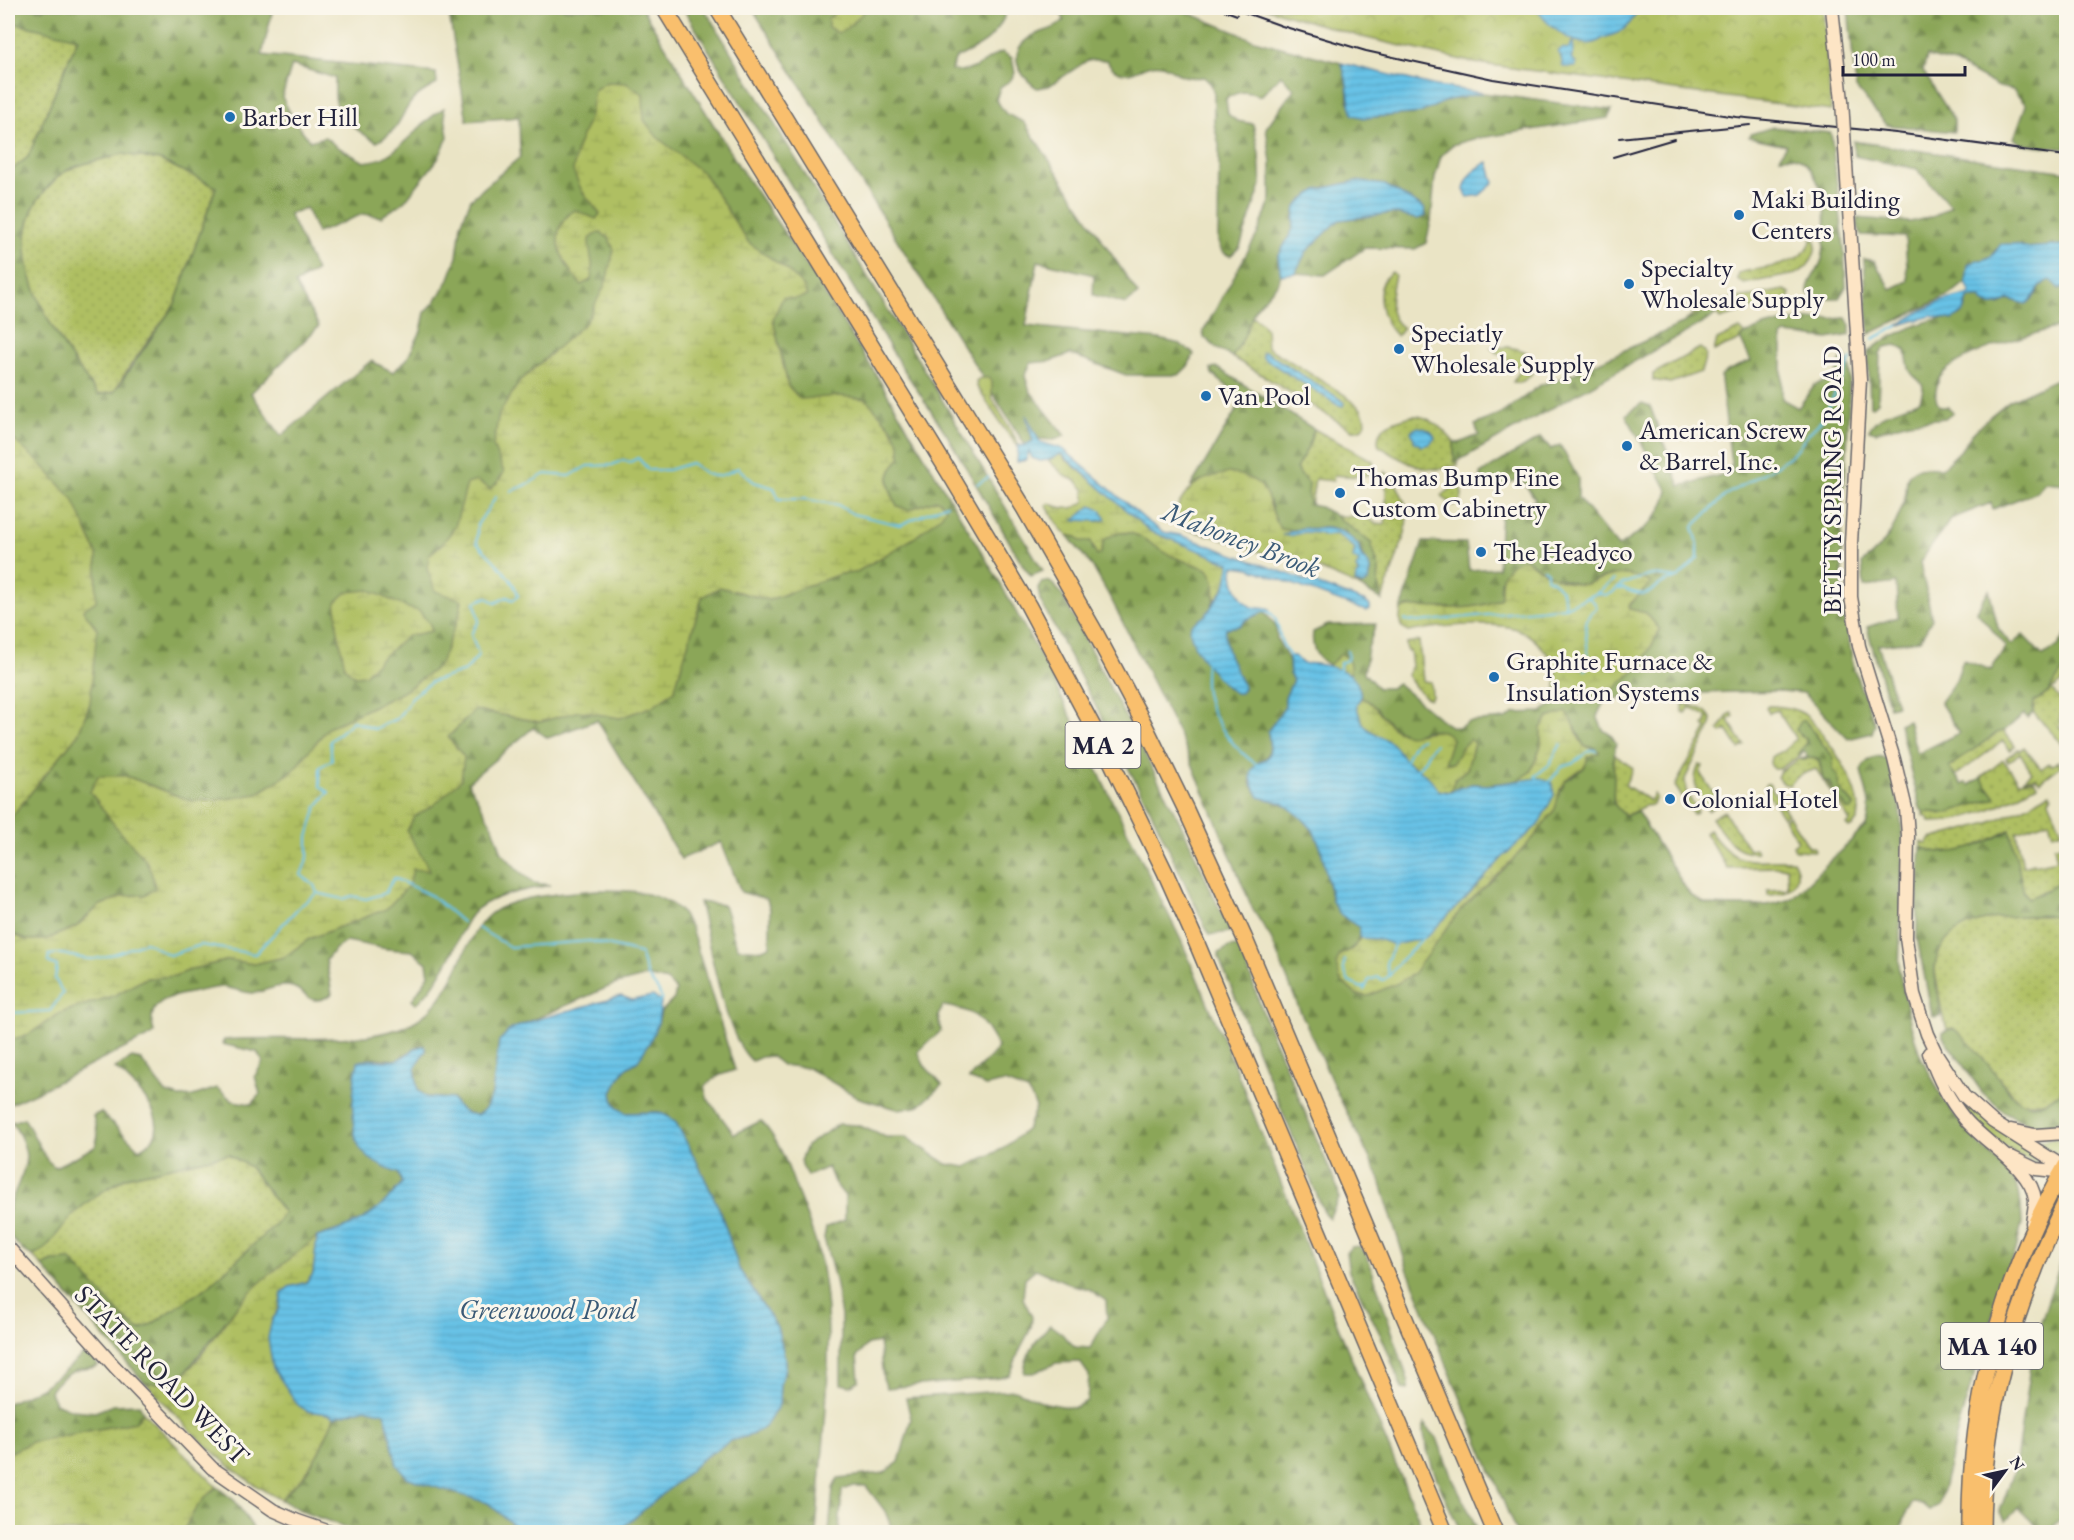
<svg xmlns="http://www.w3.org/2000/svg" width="2074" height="1540" viewBox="0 0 2074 1540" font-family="'EB Garamond',serif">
<defs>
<pattern id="grass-dots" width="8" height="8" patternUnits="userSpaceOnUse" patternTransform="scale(1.5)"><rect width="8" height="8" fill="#afbf62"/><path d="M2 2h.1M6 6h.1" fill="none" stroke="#96a456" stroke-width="1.8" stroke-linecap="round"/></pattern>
<pattern id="forest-firs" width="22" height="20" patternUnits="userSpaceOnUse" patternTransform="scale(1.5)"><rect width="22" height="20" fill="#8ba658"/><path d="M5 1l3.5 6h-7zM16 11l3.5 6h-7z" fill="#71874a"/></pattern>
<pattern id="wetland-marsh" width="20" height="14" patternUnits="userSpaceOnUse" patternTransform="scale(1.5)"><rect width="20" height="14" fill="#afbf62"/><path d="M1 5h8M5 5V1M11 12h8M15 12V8" fill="none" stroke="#96a456"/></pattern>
<pattern id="park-crowns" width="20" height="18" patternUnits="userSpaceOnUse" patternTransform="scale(1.5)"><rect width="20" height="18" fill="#afbf62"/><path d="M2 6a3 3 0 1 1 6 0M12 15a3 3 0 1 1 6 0" fill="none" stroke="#96a456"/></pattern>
<pattern id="water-rules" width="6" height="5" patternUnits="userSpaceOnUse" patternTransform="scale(1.5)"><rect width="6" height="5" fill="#68c2e6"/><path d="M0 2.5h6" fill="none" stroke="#5aa6c6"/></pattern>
</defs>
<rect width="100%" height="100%" fill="#fbf7ec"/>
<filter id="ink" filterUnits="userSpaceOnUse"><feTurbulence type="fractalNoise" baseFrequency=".0167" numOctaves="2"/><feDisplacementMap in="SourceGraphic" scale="12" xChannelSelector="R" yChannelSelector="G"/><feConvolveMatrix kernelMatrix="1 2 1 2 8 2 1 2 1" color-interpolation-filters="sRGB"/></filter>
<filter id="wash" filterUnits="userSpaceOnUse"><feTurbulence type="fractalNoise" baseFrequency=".008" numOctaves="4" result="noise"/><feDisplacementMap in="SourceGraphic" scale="24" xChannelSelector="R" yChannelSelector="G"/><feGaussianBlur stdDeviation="1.35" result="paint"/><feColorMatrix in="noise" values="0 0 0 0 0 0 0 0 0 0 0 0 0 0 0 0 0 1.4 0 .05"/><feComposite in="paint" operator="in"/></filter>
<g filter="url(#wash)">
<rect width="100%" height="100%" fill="#eae4c5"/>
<path fill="url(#grass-dots)" stroke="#68704e" stroke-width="1.5" d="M8,22L78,37L28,157L8,173Z
M122,154L160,160L216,187L175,304L130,366L114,392L98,395C62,346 0,263 37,201C45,190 57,175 69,169C85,162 106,159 122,154Z
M1812,239H1815C1818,254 1809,268 1796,274L1744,284L1738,279L1739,273L1742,272C1766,267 1803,267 1812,239Z
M1392,272L1395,275C1391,294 1384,315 1403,328L1397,336C1381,322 1371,286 1392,272Z
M1785,290L1790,293V297L1787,301L1763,306L1720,319L1713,311H1706L1685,321L1697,310L1720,301Z
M1252,316C1271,329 1265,327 1267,347L1345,395L1361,409L1366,421C1365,428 1359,431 1352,430L1232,357L1243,339Z
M1740,329L1745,334L1738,341L1714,351L1717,340Z
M1508,347C1535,351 1548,366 1520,383L1513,382L1520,371L1519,368L1491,348Z
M1700,348L1704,351L1706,355L1701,372L1670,383L1653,380V374Z
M1412,416C1428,414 1444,430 1454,442V462L1458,461V465C1426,476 1406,463 1379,446C1373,426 1396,420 1412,416Z
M1314,429L1373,461L1374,470C1366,480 1346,476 1334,475L1333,481L1315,479L1311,505L1308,497V485L1296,469L1309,445Z
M1385,471L1397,485L1406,505L1404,508L1395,510L1386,508V480L1381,479Z
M1458,484C1464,493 1464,502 1453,505L1441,496Z
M1336,516L1364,517L1376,523L1385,524L1386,517L1407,518L1405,534L1382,600L1378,585L1379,568L1357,532Z
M1419,641L1423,681L1431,682L1432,696L1430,699C1420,695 1413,684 1407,675L1412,666L1410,651H1407L1406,643Z
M2066,668V680L2052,690L2062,702L2066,704L2065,710H2062L2059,721L2061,722L2059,727L2066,729V748L2033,712L2035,707L2032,703L2048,693L2058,676Z
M1683,704C1694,705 1707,709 1712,720L1710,728L1685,779L1686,791L1697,811L1693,814L1675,786L1707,728L1704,726L1708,717L1690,707L1686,713L1683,712Z
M1768,706C1781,706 1793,707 1804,714C1822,727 1883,813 1849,828L1846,825L1850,821L1816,769L1800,775L1789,785L1784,784L1777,777L1780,771L1800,759L1804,760L1814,757L1819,761C1821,782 1838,793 1847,810L1854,807V805L1839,788L1838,776L1833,769V758L1807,723L1799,734L1805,738L1807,743L1800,752V756L1779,769H1773L1770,763L1771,757L1783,751L1796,739L1777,710L1769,713L1766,708Z
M1732,713L1734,716L1728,720L1744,745L1739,749L1727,730L1722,733L1719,730L1729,714Z
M2000,731H2004L2015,746L2010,750L2003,741L1955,776L1948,767Z
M2024,747L2041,769L2049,763L2052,765L2058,761L2061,766L2040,782L2036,778L2024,779L2032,772L2020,753L2008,762L2006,758L2018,749L2019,751Z
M1615,755L1633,768L1625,785L1650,801L1654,794L1656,797L1653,805L1644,806L1626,816C1622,812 1617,810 1615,805C1612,800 1613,762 1615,755Z
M2003,760L2019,781L2034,780L2037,785C2005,803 1969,823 1930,822L1929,818L1924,816V813L1929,811L1940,814L1996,798L1981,778Z
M1699,765L1703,766L1700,773L1720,803L1708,811C1698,795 1690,783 1699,765Z
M1766,784H1769L1788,814L1783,817L1764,788Z
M2050,793L2052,796L2049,800L2062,831L2053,834L2049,821L2016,832L2023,866L2033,863L2034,865L2057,860L2054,847L2060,845L2066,847V879C2055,884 2039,895 2028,898L2021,886L2009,830C1983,845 1950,861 1921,847V842L1927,844L1931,839L1989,823L2021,809Z
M1724,811L1749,849L1755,848L1757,852C1735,854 1723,835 1712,818Z
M1789,816L1809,847H1814L1815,851L1795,850L1793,845L1798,841L1784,819Z
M1709,830C1737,870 1751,858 1793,860C1805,880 1789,896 1768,895V890L1788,889L1787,867L1727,868L1705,833Z
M2066,915V1085C2053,1102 2040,1105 2020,1102L1959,1033L1953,1028L1947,1029C1941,1015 1940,1002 1938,988C1937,981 1934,972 1935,965C1945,908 2024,917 2066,915Z
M1960,1095L2049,1163L2047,1167C2010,1157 1977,1128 1956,1097Z
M2066,1138V1149L2062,1155L2056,1154L2039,1144L2040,1140Z
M228,1154L250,1167L284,1213L277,1223L210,1285L149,1326L139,1330L53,1261L42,1266L33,1256L45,1249L72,1214L95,1196L126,1177Z"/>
<path fill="url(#forest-firs)" stroke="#56644a" stroke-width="1.5" fill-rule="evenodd" d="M8,8H273L262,55L436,73L437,84C429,88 419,93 412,101C398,119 401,129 377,142C360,133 342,121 336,102C334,95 335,85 335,78L292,65L282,97L294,120L310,141L325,137L336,146L364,162C371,161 380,160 386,156C408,143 422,121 444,108L448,137L438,159L404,202L381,217L363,214L317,233L306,208L289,214L316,271L295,284L319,326L251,393L281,436L371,361L393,372L407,359L421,331L425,312L434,303L448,281L457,257L461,224L471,199L520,157L519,117L467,121L448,8H642L740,168L807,266L872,368L999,581L1050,674L1181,940L1235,1067L1340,1331L1424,1532H893L885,1511L866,1486H853L842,1490L839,1532H829L833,1488L838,1478L884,1473L899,1462L911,1419L906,1398L1015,1390L1046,1403L1073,1408L1087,1401L1089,1375L1080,1362L1056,1363L1034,1373H1024C1025,1355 1037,1338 1050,1325L1062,1334L1075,1347L1090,1348L1107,1318L1106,1301L1089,1289L1070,1284L1036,1269L1025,1278L1023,1298L1032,1317L1031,1328L1020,1349L1010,1375L1000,1378L887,1388L883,1378L879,1342L868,1344L857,1356L859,1380L850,1386L841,1384V1316L835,1280L824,1238L826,1227L845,1220V1196L834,1182L828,1167L807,1176L800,1161L806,1146L839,1124L857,1125L886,1137H906L947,1164L966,1167L1002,1149L1027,1129L1036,1107L1028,1091L1004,1082L986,1086L969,1079C977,1067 991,1060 998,1047C981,1018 977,1010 943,1006L938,1016L941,1031L918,1051L924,1065L942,1085L917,1107L897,1109L859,1098L808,1068L782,1065L771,1056L761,1057L752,1061C723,1036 710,941 699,902L724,905C730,920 731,934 738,948L760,950L770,946V910L767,899L741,892L721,842L681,859L597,720L548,738L533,728L468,782L493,827L502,853L518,870L534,883L550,885C527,890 488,895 472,914C462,926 458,942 451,956C442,973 431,992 416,1004L412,1000L429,975L427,963L412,951L387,949L347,941L334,950L326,960L332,994C306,1011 307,987 287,986C272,985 268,991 255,993C245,994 234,988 223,987C214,987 204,990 195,992C171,996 144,1000 154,1032L152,1035L37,1092L8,1105V1041L29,1034L60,1013L115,995L146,978L174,976L196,968L229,960L254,964L284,957L309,939L343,925L342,845L475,710L540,722L579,711L620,718L674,691L702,597L720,587L769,600L840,574L855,573L914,538L926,527L936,500L908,510L897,506C888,486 883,476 900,458L816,399H800L788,386L773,319L783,297L794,299L787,270L748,242L704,174L637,249L497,483L476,500L462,600L459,616L440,666L403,692L328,728L292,772L257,794L226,799L191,801L126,776L112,819L124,836L140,851L151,869L155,888L145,895L123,896L99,906L76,927L45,940H26L8,932V821L78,734L90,703L8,578V173L28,157L78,38L8,22ZM123,154L160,160L216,187L175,304L114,392L98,395C62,346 0,263 37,201C45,190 57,175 70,169C85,162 106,159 123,154Z
M683,8H704L934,386L1043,571L1031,576L1024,567L947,435L900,364Z
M752,8H1008C997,38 984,45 956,58L951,70C975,75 982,60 1002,52L1012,58L1015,73L1010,81L1000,87L996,100L1006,114L1024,122L1138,294L1126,304L1093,295L1094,275L1038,261L1026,326L1159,339L1180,344L1194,354L1188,366L1179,375H1126L1070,354L1051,361L1031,363L1025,376L1030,391L1065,436L1054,440L1037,439L1027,418L1033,441L1025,445Z
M1056,8H1177L1254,40L1341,63L1347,76L1348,101L1364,118L1420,113L1448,100L1483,93L1612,110L1608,118L1473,139L1452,145L1441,156L1435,177L1431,221L1426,243L1415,249L1365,248L1325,275L1295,273L1306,252L1339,220L1393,213L1417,219L1426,215L1424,208L1385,185L1356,181L1317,190L1306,197L1296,207L1293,229L1278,257L1281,275L1277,284L1255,309L1243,339L1232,357L1219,350L1204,337L1203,332L1258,233L1271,199V162L1266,128L1294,89L1281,75L1261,96C1247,91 1239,90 1226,99L1228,114L1237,121L1253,124L1259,153L1261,185L1240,247L1230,256L1222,252L1218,242L1219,145L1214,124V93L1211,84L1204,77C1194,78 1186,78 1177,73C1168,68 1163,63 1151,65C1141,67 1131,76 1120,72C1114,71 1109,65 1107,60H1088L1049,86L1037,88C1016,73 1006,50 1034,35C1045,30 1055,30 1064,20L1061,13Z
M1848,8H2066V149L2021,144L2014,138L2026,105L2013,90L1999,87L1955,63L1927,56L1923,71L1954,120V132L1887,125L1856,88Z
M1773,127L1831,133L1844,246L1846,287L1839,298H1814L1808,293C1807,280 1819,271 1822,259C1825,245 1827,215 1824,202C1821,188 1811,160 1794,157C1790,156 1784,157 1780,157L1786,145L1749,137L1750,134Z
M1853,141L2066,172V245L2026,248L2015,244L1995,250L1992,256L1969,265L1966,282L1951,294L1869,334L1864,259L1874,261L1891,289L1908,281L1905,237L1861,235L1856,218L1910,222L1935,216L1951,206L1917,169L1855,156Z
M2047,280H2051L2059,289L2066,285V325C2037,333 1958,352 1941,376C1938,379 1937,386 1936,390C1935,396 1936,402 1940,407H1948L1953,412L1945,418L1908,422L1876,432L1869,430C1879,411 1902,409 1920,400C1928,377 1917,384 1910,371C1908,366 1907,357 1906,351L1896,345L1885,347L1880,354L1878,402L1872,407L1870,406L1868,352C1884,339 1918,322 1939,319C1947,317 1953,321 1961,315C1966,312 1967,304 1968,298H1982L2000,305L2008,299L2026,304C2037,298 2038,287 2047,280Z
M1706,311H1713L1716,314L1710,319L1458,461L1454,462V442L1459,443L1479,435L1475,425L1502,413L1542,384L1551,382L1575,373L1673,328Z
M1846,318L1850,325V335L1828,339L1786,334L1782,337V399L1798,408L1815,385L1836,378L1838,366L1844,355L1850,368L1847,451L1841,522L1843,606L1854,670L1875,724L1872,733L1848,739L1804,693L1780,691L1655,694L1605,700L1597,716L1603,730L1611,735L1616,743L1613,764L1614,778L1613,803L1625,816L1637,811L1690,895L1704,903L1712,905C1737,906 1769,909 1792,898L1866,826C1874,806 1865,790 1861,770C1866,761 1877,751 1887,760L1900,808L1903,845L1899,970L1911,1026L1920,1055L1946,1104L1973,1138L2012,1176L2019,1192L2021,1206L2022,1223L2016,1250L1993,1313L1959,1425L1939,1505L1929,1510L1922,1504L1913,1503L1907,1511L1901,1532H1516L1408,1271L1379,1177L1338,1095L1298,1006L1270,936L1253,910L1185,747L1112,601L1092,566L1067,535L1091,541L1093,550L1101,553L1104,540C1107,537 1112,534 1116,533C1140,528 1186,558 1208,569C1220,584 1216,614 1197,621L1208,665L1228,689L1244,688C1237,670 1221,647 1226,628L1239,626L1247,619L1264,612L1276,626L1277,639L1289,661L1290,675L1293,680L1285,698V707L1268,731C1269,744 1274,757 1259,762L1250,782L1259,797L1283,803L1303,819L1313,830L1321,848L1332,901L1347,920L1359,927C1361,944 1354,948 1340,955V980L1357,995L1430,949L1462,908L1501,872L1534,837L1555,809L1560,789L1563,787L1565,781L1584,768L1587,756L1595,755V748L1584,746L1576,728H1541V745L1537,757L1530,772L1517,781L1487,785L1472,784L1450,792L1455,779L1467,769L1474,743L1462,747L1453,763H1446V758L1452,739L1443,731C1437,731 1430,729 1424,731C1417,733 1413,737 1405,734C1386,728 1379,705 1361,697L1360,690L1350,674C1351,666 1350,660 1344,655L1329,665C1315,658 1311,647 1313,632L1328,625L1376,624L1368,648L1364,673L1378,688H1391L1398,684L1445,723L1453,727H1460L1468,722L1506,719L1515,713L1542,712L1554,703L1559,697L1589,693L1606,694L1613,690L1641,665L1660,630L1646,613L1629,609V605L1650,583L1628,575H1611L1581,585L1553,577L1524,558L1500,581L1501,598C1475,613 1437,607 1407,607L1401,610L1423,542L1466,543L1469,570L1498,568L1501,511L1536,500L1521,479L1485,489L1480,474L1541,437L1551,449L1560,445L1578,478V498L1618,547C1644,528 1659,524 1668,491L1626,415L1642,403L1650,406L1680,486L1732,472L1721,380V376L1729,370L1751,361L1740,338C1769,319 1813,319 1846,318Z
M1216,367L1314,429L1309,445L1296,469L1309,485L1308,497L1311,505L1320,507L1333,514L1371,543L1379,568L1378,585L1382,600L1356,585H1363C1364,579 1367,568 1365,562C1361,545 1345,529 1326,528C1308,527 1298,533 1280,529L1275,520L1270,501L1191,486L1243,399L1212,374L1211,369Z
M2066,371V484L2045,482L2036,492L1993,509L1991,503L1951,519L1920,562L1932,619L1920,640L1878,645L1897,705L1889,707L1867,627L1898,617L1896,583L1864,587L1862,563C1885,548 1900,520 1906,493C1907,486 1905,477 1911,472C1919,465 1932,468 1942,468L1960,451L1972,434L1989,417L2009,401L2061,377Z
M1049,581L1056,587L1062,595L1183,828L1230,932L1209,935L1151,811L1040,600L1038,588L1041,583Z
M1989,590L1998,628L2011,645L2023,635L2043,656L2058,646L2066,635V668C2051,682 2055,693 2034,701L2033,712L2027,718L2024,714L2004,731L1997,733L1949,767L1963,785L1966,783L1969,785L1981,778L1996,798L1946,813C1939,814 1931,810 1924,813L1920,808L1899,724L1908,720L1917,754L1959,733L1940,702L1956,680L1963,660L1991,670L2006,646L1976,611Z
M1801,721H1805L1833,758V769L1838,776L1839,788L1854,805L1852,810H1847L1842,801L1837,799L1829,782L1823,780L1820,763L1817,758L1811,757L1804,760L1800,759L1806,758L1807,755L1804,751L1799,756L1800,752L1807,743L1805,738L1796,730Z
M2010,830L2024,893L2028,898C2039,896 2055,884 2066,879V915C2023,917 1946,908 1935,965C1933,978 1940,1001 1941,1015L1936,1017L1932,1015L1917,938V911L1921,847C1950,861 1983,845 2010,830Z
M597,890C625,890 656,890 678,909C683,914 687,922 691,928L735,1070L718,1076L705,1086L707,1098L734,1134L761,1121C778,1139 787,1163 795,1186C803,1207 812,1228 818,1250C839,1333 822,1447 816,1532H617L681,1479L703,1458L730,1441L751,1435L779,1405L780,1384L785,1368V1358L777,1327L739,1269L721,1213L696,1160L676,1123L658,1112L626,1113L617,1108L614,1103L612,1093L619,1078L625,1069L638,1061L658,1023L661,1012L674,999L676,990L667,981L647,976L613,985L510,1030L499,1041L492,1095L485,1109L477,1115C463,1114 460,1110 452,1099L426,1097L418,1090L415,1068L426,1050L419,1046L397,1060L375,1058L383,1167L398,1173L402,1183L381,1207L359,1223L317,1237L240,1303L184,1374L159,1384L145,1383L42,1266L53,1261L71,1260L126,1321L139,1330L149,1326L210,1285L277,1223L284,1213L250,1167L228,1154L126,1177L95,1196L73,1214L45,1249L33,1256L23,1251L8,1234V1205H10C23,1166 37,1161 12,1122L24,1118L47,1160L55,1167L95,1147L98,1135L93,1116L101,1112L139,1149C144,1146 151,1142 154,1137C167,1113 131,1082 115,1068L132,1058L141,1060L166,1093L179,1097L193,1096L217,1088L233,1101L251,1104L260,1094L255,1076L263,1062L257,1052L222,1044L224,1040C278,1034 372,1049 417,1020C436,1008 446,990 456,971C465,953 473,929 488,916C510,895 568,893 597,890Z
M1238,946L1242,952L1266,1021L1338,1189L1339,1198L1329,1218L1324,1212L1219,958V953L1229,947Z
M1953,1028C1967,1039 1980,1054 1991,1068C2000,1079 2007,1092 2018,1100C2034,1112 2057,1098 2066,1085V1117L2053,1124L2031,1126L2003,1111L1982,1092L1943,1037V1032Z
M1359,1246L1367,1255L1409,1383L1408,1390L1402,1389L1384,1342L1349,1272L1346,1253L1351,1247Z
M2066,1246V1512L2049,1532H2043L2018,1508L2006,1521L2000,1511L2015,1468L2033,1346Z
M86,1352L94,1358L98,1366C91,1369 84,1368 78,1370C67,1373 55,1382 50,1392L55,1403L72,1410L95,1412L113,1405L139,1404L143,1412L137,1422L32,1442L8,1454V1403L39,1389L62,1373Z
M365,1408L385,1413L397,1465L488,1503L521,1532H359L306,1513L281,1500C286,1489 296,1486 303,1476C317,1459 326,1437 334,1417Z
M1424,1424L1437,1438L1450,1473L1479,1532H1461C1449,1506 1421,1452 1424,1424Z
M217,1487L235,1501L256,1532H183C191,1514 201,1498 217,1487Z"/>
<path fill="url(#wetland-marsh)" stroke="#68704e" stroke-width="1.5" d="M847,8H868L846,29L838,33L828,27V19L837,11Z
M607,82L626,83L643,94L644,120L657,137L704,174L748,242L787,270L804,287L807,296L794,299L783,297L773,319L788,386L800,399L840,396L866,399L891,427L900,444V458C883,476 887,486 897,506L908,510L936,500L940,501L946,508L942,515L914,538L855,573L840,574L769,600L720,587L702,597L674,691L651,707L620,718L579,711L540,722L475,710L448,737L464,757L461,780L434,805L414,817L407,831L430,871L413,869L409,885L386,909L309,939L284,957L254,964L229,960L196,968L174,976L146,978L115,995L60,1013L29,1034L8,1041V932L26,940H45L76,927L99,906L123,896L145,895L155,888C150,860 143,857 125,837C112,824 102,807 90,792L98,776H126L191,801L226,799L257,794L292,772L328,728L403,692L439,666L459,616L462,600L435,591L427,568L429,555L443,543L455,527L467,484L477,481L490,489L497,483L504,472L493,446L499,414L520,381L586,322L605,285L614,250L609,238L601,233L595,234L589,240C589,256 595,262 591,280L581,285C562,263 544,230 575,210L596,219L600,214L582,191L573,171L577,148L589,119L594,90Z
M980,378H989L992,382V398L1020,446H1018L1005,430L977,387L976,381Z
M8,435L40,463L73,499L97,554L96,601L83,610L97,629L90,703L78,734L8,821Z
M1058,454H1061L1066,460L1160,535L1227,560L1230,563L1225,587L1215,601L1214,580L1208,569C1196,565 1183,561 1172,556C1148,545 1132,520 1104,540L1101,553L1097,556L1091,541H1080L1077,537L1067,535L1062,531L1046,505L1049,503C1062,510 1075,510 1085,501L1084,489L1076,481L1065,476L1048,460Z
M1230,473C1274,480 1263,498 1280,529C1306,535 1321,521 1347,537C1350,539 1355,541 1358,545C1360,548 1360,554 1362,558C1368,567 1374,570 1368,582L1363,585H1356L1291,557L1271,556L1230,541L1185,529L1171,518C1188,487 1194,478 1230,473Z
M1524,558C1537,569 1565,586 1583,584C1593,583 1601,578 1610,576C1625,572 1638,576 1651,583L1629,605V609L1646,613L1660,630L1641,665L1613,690L1606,694L1589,693L1559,697L1556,690L1557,667C1548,654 1535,637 1521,631C1496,619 1434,627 1408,632C1398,627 1399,620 1401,610L1407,607C1436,607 1475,613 1501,598C1500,575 1502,567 1524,558Z
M369,590L408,608L419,611L430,624L432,631L408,636L380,659L365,675L355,676L345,668L337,626L336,602L347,592Z
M1340,655H1343C1350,660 1351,666 1350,674L1328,666Z
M1361,697C1379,705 1385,727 1404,734C1419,739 1441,720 1452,739L1446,758V763H1453L1462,747L1470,739L1474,743L1467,769L1455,779L1450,792L1437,790L1420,770L1404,760L1392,745L1369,731L1361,723L1356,704Z
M1566,712C1576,722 1576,736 1584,746L1599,751V753L1587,757C1588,772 1573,770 1565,781C1564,784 1563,787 1560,789L1555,809L1534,837L1501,872L1462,908L1413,974L1398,983L1368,996L1357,995L1340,980L1336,964L1340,955L1353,949L1360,938L1378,939L1394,944L1517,781L1530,772L1537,757L1541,745V728L1548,718Z
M317,1237L313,1274L307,1282L289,1287L282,1293L279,1310L272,1320L307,1411L329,1414L334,1417C326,1437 317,1459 303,1476C296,1486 286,1489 281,1500C227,1473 187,1427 146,1383C158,1384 174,1382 185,1373C205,1355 222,1324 240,1303C262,1277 291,1259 317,1237Z
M143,1412L217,1487C201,1498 191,1514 183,1532H8V1454L31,1442L136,1422Z"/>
<path fill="url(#park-crowns)" stroke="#68704e" stroke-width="1.5" d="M1265,8H1823L1831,111L1475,63L1362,37Z"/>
<path fill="url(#water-rules)" stroke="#457290" stroke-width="1.5" d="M1537,8H1640C1636,14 1632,22 1626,27C1621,33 1613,35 1606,37C1602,38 1598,42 1594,43C1575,48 1544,24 1537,8Z
M1573,41L1574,52L1571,59L1576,63V67H1563L1561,57L1558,52L1562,48L1568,49Z
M1341,63L1436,86L1483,93L1448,100L1420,113L1364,118L1353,115C1346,95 1350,83 1341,63Z
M1488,162L1494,183L1480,195L1468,197L1464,190C1466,177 1476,168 1488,162Z
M1356,181L1385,185L1424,208L1426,216L1417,219L1393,213L1339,220L1306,252L1295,273L1281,275L1278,257L1293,229L1296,207L1306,197L1317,190Z
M2001,244H2015L2026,248L2066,245V285L2059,289L2051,280C2038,282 2038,297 2026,304L2009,299C1999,305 1992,308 1982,302L1981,298H1968L1964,312L1953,320L1931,316L1897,326L1923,310L1942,301L1971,294L1966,282L1968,265L1977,260H1983L1992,256Z
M1266,352L1340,399L1344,403L1343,406L1336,404L1263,358L1262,353Z
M1026,415L1040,442L1063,449L1146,520L1163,532L1180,535L1366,602L1370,606V609L1366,611L1249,568L1234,566C1231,577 1238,599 1250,606C1255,609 1263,607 1269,610L1247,619L1239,626L1226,628C1221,647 1237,670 1244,688L1241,693H1235C1220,683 1185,644 1191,625L1206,615L1225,587L1230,563L1150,531L1061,454L1048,460L1040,461L1032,458L1029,451L1026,460L1017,462L1018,446L1025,445L1033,441Z
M1418,427C1425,428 1433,431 1435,438L1429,444L1422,446L1415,442L1411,431Z
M1091,506L1101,510L1106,519L1098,521L1074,520Z
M1302,528L1315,529L1326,528L1340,531L1352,539L1358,545L1361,556L1369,565L1370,571L1368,582L1363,585L1355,583L1356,577L1359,575L1356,568L1359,562L1353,558L1355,548L1336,534L1325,536L1318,533L1304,532L1290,536L1282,535Z
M1289,656H1295L1303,664C1316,662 1340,668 1351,675C1357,680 1360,690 1361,697L1356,705C1366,738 1369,726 1392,744C1398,749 1401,757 1407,762C1419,771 1431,775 1438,790L1447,792L1472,784L1487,785L1540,778L1552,783L1554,795L1538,825L1503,857L1468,896L1425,938L1394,945L1378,939L1360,938L1359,927L1340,914L1332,901L1321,848L1313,830L1303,819L1283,803L1259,797C1253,786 1245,772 1258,763C1262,759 1267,761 1269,755C1271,748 1269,738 1268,731L1285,707V698L1293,680L1290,675Z
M621,996L632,1000L653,996L661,1002L658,1023L649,1043L638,1061L625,1069L619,1078L612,1093L614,1103L617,1108L626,1113L658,1112L667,1116L676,1123L696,1160L721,1213L739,1269L777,1327L785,1358V1368L780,1384L779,1405L765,1427L751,1435L730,1441L703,1458L681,1479L617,1532H521L488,1503L422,1483L407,1477L397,1465L385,1413L365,1408L334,1417L329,1414L307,1411L298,1405L273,1368L268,1338L272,1320L279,1310L282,1293L289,1287L307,1282L313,1274L317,1237C356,1226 376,1216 402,1183L398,1173C384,1168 366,1160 359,1146C349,1126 353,1084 358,1062C372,1056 387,1064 398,1059C408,1056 414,1046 424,1046L426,1050L415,1068L418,1090L426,1097L452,1099C460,1110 463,1114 477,1115L485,1109L492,1095L499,1041L510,1030L529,1022Z"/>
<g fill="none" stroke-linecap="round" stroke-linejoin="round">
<path stroke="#68c2e6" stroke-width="2" d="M1873,339L1898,326
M977,484L989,477
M511,491L526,485L545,474L570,476L587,466L612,465L623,460L630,462L638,458L649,470H668L691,463C713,479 713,480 738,468L754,482L774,488L779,499H805L838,505L853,514L900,525L947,504
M1544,569L1547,572L1546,578C1559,582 1565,594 1565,607
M1619,589L1623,588C1657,604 1649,582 1675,579
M1597,593L1614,580
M1265,610C1279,616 1277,627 1281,640C1283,646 1287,652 1291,658
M1405,620L1418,622L1565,607L1597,593L1605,595L1612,593L1622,584L1631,581L1652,575L1678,578L1698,558V543L1693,527L1727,494L1776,466L1797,450L1807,435L1823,419L1851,359
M1206,660C1205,671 1204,682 1206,693C1211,719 1236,752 1258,765
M1585,670C1595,653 1578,631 1590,614C1591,611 1594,610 1597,608L1594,602L1588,597
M1338,671L1340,670V663L1347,660L1349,656L1347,651
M1406,761C1409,753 1412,742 1422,739
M1416,770C1428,761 1426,751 1435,744
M1538,780L1535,776L1549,765L1561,744
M1548,783L1563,766L1572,764L1587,752L1593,750L1597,751
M317,893L343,899L352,896L366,899L385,893L394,878L432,896L462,922
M478,928L510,947L590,941L640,953L647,976L658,990L662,999L658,1002
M1345,960L1343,968L1349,982L1362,988L1365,986
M1390,975L1400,961L1424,937
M1364,990L1369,980L1378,977L1383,980L1389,976L1386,963L1395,943
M8,1013L50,1011L63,993L55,979L57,966L48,962L49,955C64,951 75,959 91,959C106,959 131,947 146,942L169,955L201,945L255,954L299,907L317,893L314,885L301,875L308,857V837L317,806L329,792L320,786V767L332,760L330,741L353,721L374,729L398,718L412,697L431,682L465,671L479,655L471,634L479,621L475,602L487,597L495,603L507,597L513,600L518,596C516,580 488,555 477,543V525L496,497"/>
</g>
</g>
<g filter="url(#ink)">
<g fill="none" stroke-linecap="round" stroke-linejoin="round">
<defs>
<path id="secondary" d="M1832,8L1842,101
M1846,164L1860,380L1851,543V597L1859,646L1894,759L1906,809L1908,835L1906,938L1914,994L1927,1034L1936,1053L1964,1096L1993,1122L2056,1162L2066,1183
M1929,1053C1937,1076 1948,1099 1964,1118C1983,1142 2032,1168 2035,1200C2035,1208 2033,1216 2032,1223
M2011,1130L2035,1135L2066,1133
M2011,1157L2036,1169L2066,1172
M8,1247L115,1367L212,1468L273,1510L298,1521L330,1532"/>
<path id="highway" d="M664,8L953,479L1028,605L1109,757L1165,872L1195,939L1445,1532
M717,8L1024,508L1095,632L1143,722L1186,810L1244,937L1495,1532
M1970,1532C1968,1404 2002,1275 2066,1165
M1982,1532C1982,1417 2014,1303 2066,1201"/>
</defs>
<use href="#secondary" stroke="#68666b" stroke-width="15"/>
<use href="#highway" stroke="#68666b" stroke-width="18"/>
<use href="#secondary" stroke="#fde5c5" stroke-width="12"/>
<use href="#highway" stroke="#f9bf6d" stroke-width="15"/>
<path stroke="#22223b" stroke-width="2" d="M1218,8L1237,15
M1232,8L1282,26L1366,51L1493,79L1736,117L1896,133L2066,156
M1619,138L1750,125
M1613,157L1674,139"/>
<defs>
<path id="secondary-bridge" d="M1842,101L1846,164"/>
</defs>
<use href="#secondary-bridge" stroke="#68666b" stroke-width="15" stroke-linecap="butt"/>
<use href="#secondary-bridge" stroke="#fde5c5" stroke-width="12"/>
</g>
</g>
<g fill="#1f6fb2" stroke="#fbf7ec" stroke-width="2">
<circle cx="230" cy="117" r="6"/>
<circle cx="1739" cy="215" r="6"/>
<circle cx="1629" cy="284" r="6"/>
<circle cx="1399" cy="349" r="6"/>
<circle cx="1206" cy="396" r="6"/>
<circle cx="1627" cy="446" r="6"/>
<circle cx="1340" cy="493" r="6"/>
<circle cx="1481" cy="552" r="6"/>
<circle cx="1494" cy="677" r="6"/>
<circle cx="1670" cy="799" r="6"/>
</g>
<g text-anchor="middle" stroke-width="6" stroke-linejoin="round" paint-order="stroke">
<g fill="#fbf7ec" stroke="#636270" stroke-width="1.5">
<rect x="1065.5" y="722" width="75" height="46" rx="4.5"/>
<rect x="1941" y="1323" width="102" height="46" rx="4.5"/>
</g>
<g font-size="26" font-weight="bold" fill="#22223b">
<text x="1103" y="754">MA 2</text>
<text x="1992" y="1355">MA 140</text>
</g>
<g font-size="27" fill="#22223b" stroke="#fbf7ec" text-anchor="start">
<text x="242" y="126">Barber Hill</text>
<text x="1751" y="208">Maki Building<tspan x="1751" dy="31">Centers</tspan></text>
<text x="1641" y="277">Specialty<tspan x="1641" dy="31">Wholesale Supply</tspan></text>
<text x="1411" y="342">Speciatly<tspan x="1411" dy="31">Wholesale Supply</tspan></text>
<text x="1218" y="405">Van Pool</text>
<text x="1639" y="439">American Screw<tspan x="1639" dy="31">&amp; Barrel, Inc.</tspan></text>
<text x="1352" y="486">Thomas Bump Fine<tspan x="1352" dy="31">Custom Cabinetry</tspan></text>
<text x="1493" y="561">The Headyco</text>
<text x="1506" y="670">Graphite Furnace &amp;<tspan x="1506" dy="31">Insulation Systems</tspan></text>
<text x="1682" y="808">Colonial Hotel</text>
</g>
<g font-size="27" fill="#22223b" stroke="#fbf7ec">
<text transform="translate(1832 480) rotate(-90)" y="9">BETTY SPRING ROAD</text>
<text transform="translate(162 1375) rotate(46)" y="9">STATE ROAD WEST</text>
</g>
<g font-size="28" font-style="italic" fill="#3a5a77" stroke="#fbf7ec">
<text transform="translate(1242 539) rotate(21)" y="10">Mahoney Brook</text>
<text x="548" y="1319">Greenwood Pond</text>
</g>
</g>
<rect width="2074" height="1540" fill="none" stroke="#fbf7ec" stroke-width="30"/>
<g transform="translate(2005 1471) rotate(57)" stroke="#fbf7ec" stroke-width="4.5" paint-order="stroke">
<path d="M0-4.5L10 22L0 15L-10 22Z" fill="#22223b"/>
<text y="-9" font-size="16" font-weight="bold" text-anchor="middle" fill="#22223b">N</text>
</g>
<path d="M1843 66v9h122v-9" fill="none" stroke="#22223b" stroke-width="3"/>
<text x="1852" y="66" font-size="18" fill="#22223b" stroke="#fbf7ec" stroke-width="4.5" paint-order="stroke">100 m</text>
</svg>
